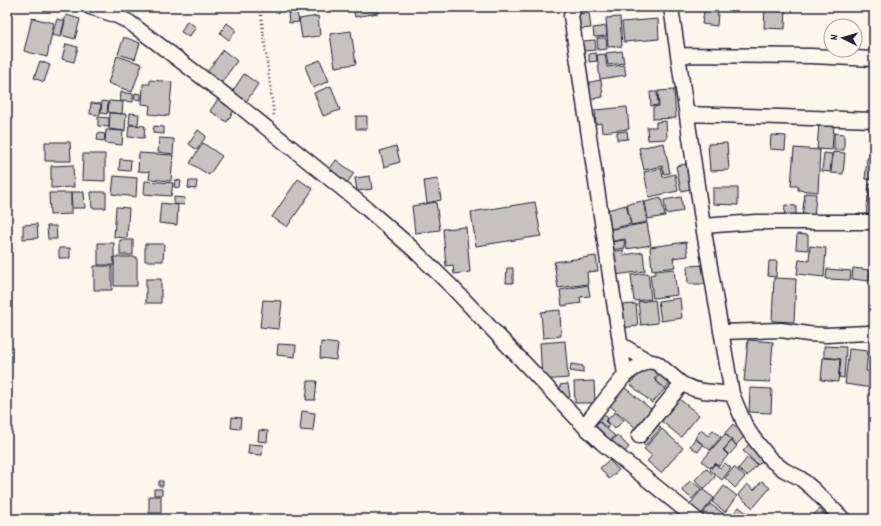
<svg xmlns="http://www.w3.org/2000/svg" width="881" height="526" viewBox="0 0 881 526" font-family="Dekko,sans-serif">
<rect width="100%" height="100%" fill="#fbf7ec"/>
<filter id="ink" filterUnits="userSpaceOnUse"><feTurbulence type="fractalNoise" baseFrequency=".025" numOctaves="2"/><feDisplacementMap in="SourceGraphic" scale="8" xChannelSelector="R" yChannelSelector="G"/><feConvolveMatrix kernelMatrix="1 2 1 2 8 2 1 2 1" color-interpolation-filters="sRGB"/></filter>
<g filter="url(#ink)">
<path fill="#c6c2c0" stroke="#22223b" d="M353,7H377L378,13L355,17Z
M765,7H786L785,29L764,28Z
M704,11L718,13L717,26L702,24Z
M297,12L299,22L289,23L288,13Z
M589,13L591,28L580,29L578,14Z
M66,15L80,19L75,39L61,35Z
M318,16L320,36L302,38L299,19Z
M620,17L622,46L608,47L606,18Z
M32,18L54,23L47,57L24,51Z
M57,19L65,21L61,37L52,35Z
M658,19L659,39L624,42L622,22Z
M187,21L196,27L189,37L181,32Z
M227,23L236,30L229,40L220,33Z
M606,26L607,36L594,37L593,28Z
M351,31L356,64L335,67L330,34Z
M124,37L140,43L135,59L118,54Z
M597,38H606L607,49L598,50Z
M595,40L596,50L583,51L582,41Z
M66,44L78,47L74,62L62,59Z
M223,50L237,61L219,86L205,75Z
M622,51L624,63L608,65L606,53Z
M596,53L597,61L589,62V54Z
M605,54L607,67L624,65L626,75L600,79L597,55Z
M117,56L142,64L132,92L108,83Z
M320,60L329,81L313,88L305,66Z
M40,61L50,65L44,82L34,78Z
M244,74L258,84L244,105L230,95Z
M150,80L172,82L169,116L149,114L150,105L142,104L143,84H150Z
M601,80L603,97L587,100L585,83Z
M331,86L340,110L323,116L314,93Z
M674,90L676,118L653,119V107L659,106L658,91Z
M121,92L133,94V102L120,101Z
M650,92H657L658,105L651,106Z
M135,93L141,94V100L134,99Z
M220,96L236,107L227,122L210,111Z
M102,101L108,102L107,114L101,113Z
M109,101L123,102L122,114L108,112Z
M91,103L101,104L100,115L90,114Z
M627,107L629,129L602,132L601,123L596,124L595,110Z
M110,113L126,114L125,131L109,129Z
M130,113L139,114L138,125L129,124Z
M356,116H367V129H356Z
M98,117L109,118V127L98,126Z
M666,121L667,139L648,140L647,127H656V122Z
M819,124L834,125L832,150L817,149Z
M129,125L145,126L144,138L128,137Z
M154,126L164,127V134L153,133Z
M106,130L123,131L122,145L105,143Z
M198,130L206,136L197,150L189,144Z
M627,131L628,139L617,140V132Z
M98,133L105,134L104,141L97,140Z
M834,133L844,134V150H834Z
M771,135L786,136L785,150L770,149Z
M872,135H874V155H870Z
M159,138L174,139L173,154L158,152Z
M45,142H70L71,161H45Z
M203,143L222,156L209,175L190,163Z
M664,143L670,173L664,174L662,166L644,170L639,148Z
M727,143L729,170L710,171L708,144Z
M396,146L400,162L384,167L380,151Z
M794,148L820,150L818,192L798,190V186H791Z
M833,152L845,153L843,174L831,173Z
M139,153L173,155L171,181L149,179L150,172L138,171Z
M824,153L832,154L830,172L822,171Z
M83,154H105V181L82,180Z
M867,158H874V180L865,179Z
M120,159L131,160L130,171L119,170Z
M336,160L354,173L345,186L327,173Z
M691,163L695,188L681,191L676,166Z
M73,165L74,187L51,188V166Z
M661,168L663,177L675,174L678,191L649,197L644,172Z
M114,176L137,178L136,197L112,194Z
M370,176L372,189L357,191L355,178Z
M298,179L313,189L287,227L272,217Z
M438,179L441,200L427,203L424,181Z
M175,180L181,181L180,188L174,187Z
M145,181L173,183L171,196L144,194Z
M189,181H197L196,189L188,188Z
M869,184L874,185V195L868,194Z
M713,188H738V205L713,204Z
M71,192H84L85,208H72Z
M91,192H106V208H92Z
M49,193H71V214L50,215Z
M805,193L816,194L814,218L802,217Z
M868,196L874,197V219L866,218Z
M174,197L185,198L184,205L174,204Z
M681,197L683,211L666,214L664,200Z
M661,198L665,216L648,219L645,202Z
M643,201L647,222L631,225L627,204Z
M436,202L440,230L415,233L412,206Z
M535,202L541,236L476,246L471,212Z
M161,203L178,205L177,225L159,223Z
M626,205L631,224L611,229L607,210Z
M785,205L796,206V218H784Z
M116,207L129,208L127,238L114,237Z
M647,223L651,245L627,249L625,239L609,242L607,230Z
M37,224L38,238L23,239V225Z
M47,226H56L57,239H48Z
M466,227L470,272L454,274L453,265L446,266L443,229Z
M797,234L808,235V250L796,249Z
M120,240H133V255H120Z
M624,240L625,248L611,250L610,242Z
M686,242L688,256L673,258L675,267L652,270L650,247Z
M98,243H114V265H98Z
M145,244H164L163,261H145Z
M810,246L826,248L824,277L797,274L799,260L809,261Z
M59,248H70V258H59Z
M623,250L624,255L643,252L645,271L615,275L611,252Z
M596,256L598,271L587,272L588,284L558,288L554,262Z
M114,257H137V286H114Z
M769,261H777L776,277L768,276Z
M705,265V284H688L687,266Z
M94,266H112V290H94Z
M507,268H513V283H506Z
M853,268L870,270L869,281L852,279Z
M674,269L677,295L653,298L650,275L655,274V271Z
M827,269L851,271L850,280L826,279Z
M648,273L651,299L634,301L631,275Z
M774,278L796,279L794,322L772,321Z
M146,279H161V303H146Z
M588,285L590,296L580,297L581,303L562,306L560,290Z
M680,298L682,318L661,321L658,301Z
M263,300L282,301L279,329L260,327Z
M655,300L658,323L641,325L638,302Z
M636,304L638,326L621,328L619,305Z
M560,310L561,336L543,338L541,312Z
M748,340L773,342L770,382L744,381Z
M565,341L568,378L542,380L540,343Z
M321,342L338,344L336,360L320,358Z
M278,344L296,345L295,357L277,355Z
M824,346L846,347L844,378L839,377L841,359L824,357Z
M849,349L868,351L866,371L874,372L873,388L845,384Z
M823,358L840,359L838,382L821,380Z
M649,362L660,372L654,379L665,389L652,403L630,384Z
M571,364L583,366V373L570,371Z
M661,373L671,382L665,389L655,380Z
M308,381H317L315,400H306Z
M594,381L595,403H575L574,382Z
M568,384L570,397L561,399L560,385Z
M624,387L652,410L637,429L609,405Z
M750,388L772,389L771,413L749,412Z
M678,398L699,415L681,437L660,420Z
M598,410L608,418L605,421L609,425L607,428L599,421L592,429Z
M302,411L315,413L313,431L300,430Z
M615,412L624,420L615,429L606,421Z
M232,417L241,418L240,429L231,428Z
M599,422L615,436L607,445L591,432Z
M656,423L661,428L645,446L640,441Z
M733,424L745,436L736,445L725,433Z
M662,429L683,448L661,473L647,461L652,456L644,449Z
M259,430L268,431L267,442L258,441Z
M701,430L708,436L713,430L721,437L710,450L695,438Z
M725,434L732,440L723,450L728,455L719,466L715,463L710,468L702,461Z
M617,435L629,447L622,455L609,444Z
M695,439L703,445L698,452L690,446Z
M731,441L737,446L729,455L724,450Z
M751,442L766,457L758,465L743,451Z
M249,444L263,445L262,455L248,454Z
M748,457L757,465L747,476L738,469Z
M609,460L619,470L609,479L600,468Z
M725,463L731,468L722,480L710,470L715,464L720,468Z
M734,467L745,477L735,488L725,478Z
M706,468L715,477L704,489L695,480Z
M691,480L701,489L692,499L682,490Z
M159,481H163V486H159Z
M762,481L770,488L753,508L738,495L747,484L754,490Z
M724,486L737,496L725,512L712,502Z
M154,489H162V495H154Z
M702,489L714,498L698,518L686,509Z
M149,496H161V513H149Z
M710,504L724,514L720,519H699Z
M739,507L749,515L746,519H729Z
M820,509L830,519H813L811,517Z"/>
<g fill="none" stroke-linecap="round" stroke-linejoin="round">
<defs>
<path id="street" d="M90,7L115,15L129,22L232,100L365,207L413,249L452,287L584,426L602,443L696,519
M574,7L571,16L625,375L584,426
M671,7L703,226L732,394L745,425L752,436L771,460L784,470L800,478L813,489L843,519
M678,55L811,56L874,59
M687,114L874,120
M703,226L756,222H874
M721,332L781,330L808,334L826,335L867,333L874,332
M620,344L648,361
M625,375L635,368L648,361L657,363L682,384L694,389L703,391L732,394
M639,436L682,384"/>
</defs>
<use href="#street" stroke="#22223b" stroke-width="17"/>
<path stroke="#22223b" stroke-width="2.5" stroke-dasharray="1 3" stroke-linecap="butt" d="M260,7L274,116"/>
<use href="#street" stroke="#fbf7ec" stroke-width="14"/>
</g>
</g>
<rect width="881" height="526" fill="none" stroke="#fbf7ec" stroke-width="24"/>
<rect x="12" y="12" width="857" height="502" fill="none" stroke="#22223b" stroke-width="1.5" filter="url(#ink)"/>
<g transform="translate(843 38) rotate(275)"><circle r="19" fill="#fbf7ec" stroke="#a4a2a5"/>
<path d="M0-3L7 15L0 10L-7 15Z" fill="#22223b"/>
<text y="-6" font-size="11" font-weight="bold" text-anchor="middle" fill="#22223b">N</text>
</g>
</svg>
